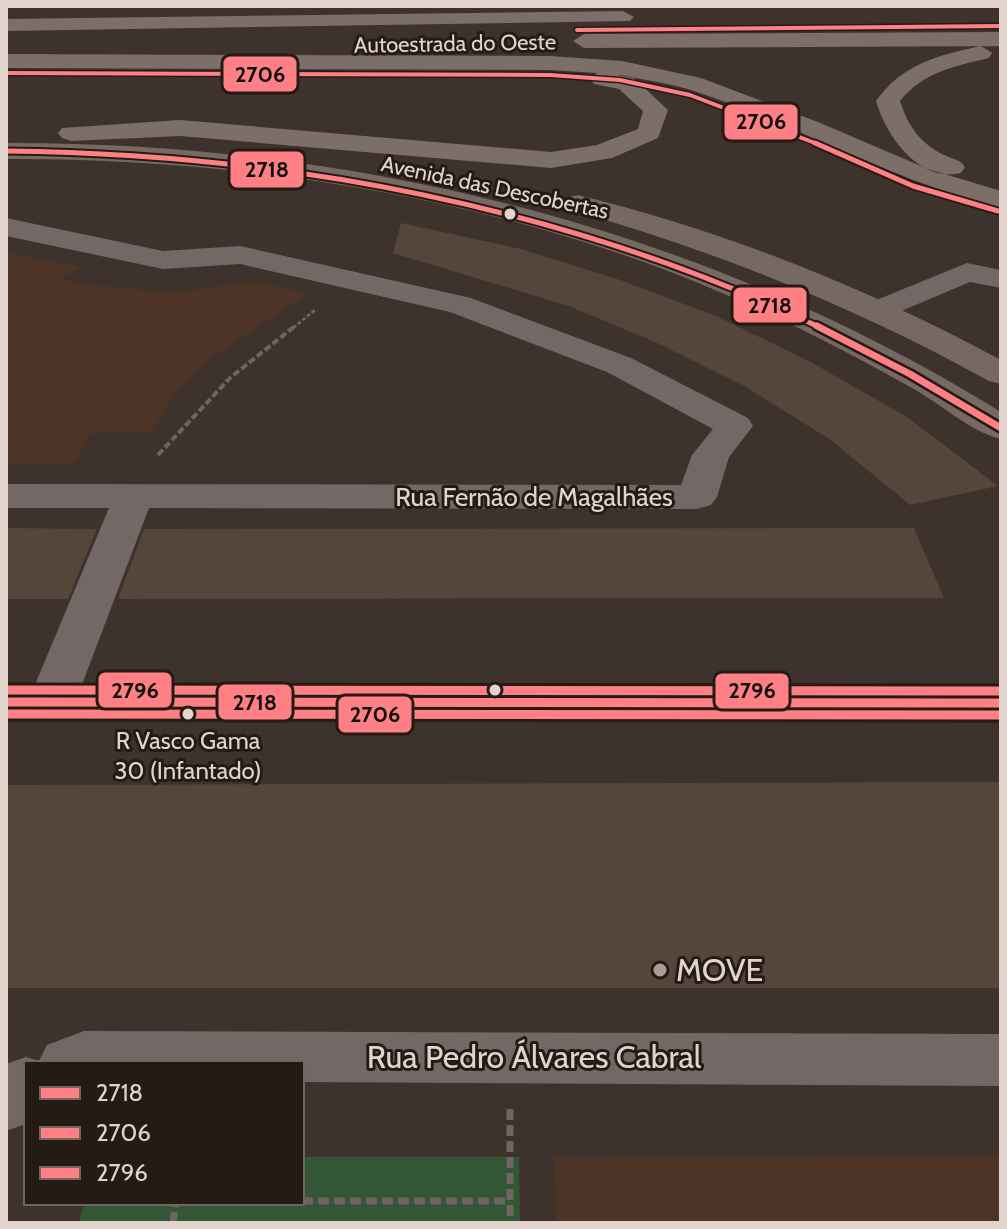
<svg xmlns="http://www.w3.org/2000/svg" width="1007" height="1229" viewBox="0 0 1007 1229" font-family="Cabin,sans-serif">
<rect width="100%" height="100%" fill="#3e322c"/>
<path fill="#4e3426" d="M6,252L79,267L60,279L99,286L172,292L256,282L308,293L207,361L176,391L151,433H90L76,463H6Z
M1001,1156V1223H556L554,1157Z"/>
<path fill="#335736" d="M302,1157H519L520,1223H79L84,1203H302Z"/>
<path fill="#56453b" d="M401,223L521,249L617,279L716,316L809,361L907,417L998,486L910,505L831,440L744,386L657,343L569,306L393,253Z
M6,528L97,529L68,599H6Z
M914,528L944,598L118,599L144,529Z
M1001,782V988H6V785Z"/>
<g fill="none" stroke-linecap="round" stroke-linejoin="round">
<path stroke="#6e6462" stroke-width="3" stroke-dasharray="4 2" stroke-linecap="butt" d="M293,328L315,310"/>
<path stroke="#6e6462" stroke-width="4" stroke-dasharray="7 3" stroke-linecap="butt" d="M158,455L230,378L295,326"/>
<path stroke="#6e6462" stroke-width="7" stroke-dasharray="11 5" stroke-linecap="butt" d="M510,1109V1223
M302,1201H510
M173,1223L176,1203"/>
<path fill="#746866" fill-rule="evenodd" d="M6,218L163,251L240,246L471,298L631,358L748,418L753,426L729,457L717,497L711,505L697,509L149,508L81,687L1001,688V718L6,717V687H34L109,508H6V484L681,485L692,455L713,429L607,372L450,312L240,264L163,269L6,236Z
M967,263L1001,270V288L970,282L880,320L869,317L864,310L869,303Z
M84,1031L1001,1034V1086L302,1082V1063H26V1124L6,1131V1064L26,1057L39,1061L47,1045Z"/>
<path fill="#766863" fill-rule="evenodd" d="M6,143C356,142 702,227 1001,412V439C969,431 941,404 912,388C850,353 788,321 722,293C503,198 244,158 6,159Z
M578,195C726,231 867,288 1001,360V384L989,381C855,307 716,251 568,209L564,203L568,197Z"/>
<path fill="#7c6e69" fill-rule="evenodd" d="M623,11L634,17L630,21L6,31V19Z
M1001,32V46L584,48L573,41L584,34Z
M981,46L992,53L989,58C955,66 923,72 900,101C908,126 920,143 944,155C952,159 960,159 965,167L961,173C919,183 886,136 876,101C902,64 939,55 981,46Z
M6,54L550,56L622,61L701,78L818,122L928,169L1001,191V208C892,181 795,123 688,89C667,83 644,80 622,75H618L634,78L668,110L658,138L612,158L551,168L180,136L71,141L62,138L58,133L62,128L180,120L551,152L597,145L638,129L643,111L619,89L594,84L590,79L597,73L550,70L6,68Z"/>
<defs>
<path id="bus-1-far2" d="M6,151C285,154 568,206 821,328"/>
<path id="bus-1-far1" d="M817,326L910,374L1001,428"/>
<path id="bus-1" d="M6,702L1001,703"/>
<path id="bus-2-far2" d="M577,30L1001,26
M6,73L550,75L620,80L690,95L820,145"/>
<path id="bus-2-far1" d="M815,143L913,186L998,211"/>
<path id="bus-2" d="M6,714L1001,715"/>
<path id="bus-3" d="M6,690L1001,691"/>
</defs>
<use href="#bus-1-far2" stroke="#251b15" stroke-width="9"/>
<use href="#bus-1-far1" stroke="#251b15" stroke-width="12"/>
<use href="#bus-1" stroke="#251b15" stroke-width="15"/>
<use href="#bus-2-far2" stroke="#251b15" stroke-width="7"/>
<use href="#bus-2-far1" stroke="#251b15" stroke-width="9"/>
<use href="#bus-2" stroke="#251b15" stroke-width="15"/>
<use href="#bus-3" stroke="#251b15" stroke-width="15"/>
<use href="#bus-1-far2" stroke="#ff8084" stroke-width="5"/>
<use href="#bus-1-far1" stroke="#ff8084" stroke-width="7"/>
<use href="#bus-1" stroke="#ff8084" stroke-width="9"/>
<use href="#bus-2-far2" stroke="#ff8084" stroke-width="4"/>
<use href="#bus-2-far1" stroke="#ff8084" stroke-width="5"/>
<use href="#bus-2" stroke="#ff8084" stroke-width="9"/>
<use href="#bus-3" stroke="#ff8084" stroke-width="9"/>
</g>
<g fill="#e2d4cd" stroke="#251b15" stroke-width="3">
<circle cx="510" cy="214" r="7"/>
<circle cx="495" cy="690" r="7"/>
<circle cx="188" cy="714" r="7"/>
</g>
<circle fill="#a99b95" stroke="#251b15" stroke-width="3" cx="660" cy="970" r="8"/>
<g text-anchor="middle" stroke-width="6" stroke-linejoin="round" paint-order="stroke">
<g font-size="22" fill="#e2d4cd" stroke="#251b15">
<text transform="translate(455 43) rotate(-1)" y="8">Autoestrada do Oeste</text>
<text transform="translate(495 187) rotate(12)" y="8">Avenida das Descobertas</text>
</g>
<g font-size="24" fill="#e2d4cd" stroke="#251b15">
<text x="188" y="749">R Vasco Gama<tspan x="188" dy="30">30 (Infantado)</tspan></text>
</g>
<g font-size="26" fill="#e2d4cd" stroke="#251b15">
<text x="534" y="506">Rua Fernão de Magalhães</text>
</g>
<g font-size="32" fill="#e2d4cd" stroke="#251b15" text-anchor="start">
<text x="676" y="981">MOVE</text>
</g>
<g font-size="32" fill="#e2d4cd" stroke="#251b15">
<text x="534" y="1068">Rua Pedro Álvares Cabral</text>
</g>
</g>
<g stroke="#251b15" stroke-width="3">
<rect x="222" y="55" width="76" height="38" rx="8" fill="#ff8084"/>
<rect x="723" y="103" width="76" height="38" rx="8" fill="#ff8084"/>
<rect x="229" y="150" width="76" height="39" rx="8" fill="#ff8084"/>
<rect x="732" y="286" width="76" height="38" rx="8" fill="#ff8084"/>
<rect x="97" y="671" width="76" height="38" rx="8" fill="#ff8084"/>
<rect x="714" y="672" width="76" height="38" rx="8" fill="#ff8084"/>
<rect x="217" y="683" width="76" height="38" rx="8" fill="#ff8084"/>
<rect x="337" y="695" width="76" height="39" rx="8" fill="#ff8084"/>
</g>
<g font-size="22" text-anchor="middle" font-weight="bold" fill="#111">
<text x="260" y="82">2706</text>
<text x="761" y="129">2706</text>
<text x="267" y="177">2718</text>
<text x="770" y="313">2718</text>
<text x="135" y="698">2796</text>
<text x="752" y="698">2796</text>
<text x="255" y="710">2718</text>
<text x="375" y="722">2706</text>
</g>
<rect width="1007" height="1229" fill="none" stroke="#e2d4cd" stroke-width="16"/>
<rect x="24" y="1061" width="280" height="144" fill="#251b15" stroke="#71655f" stroke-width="2"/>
<rect x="40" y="1087" width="40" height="12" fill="#ff8084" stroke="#71655f" stroke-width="2"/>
<text x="96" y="1101" font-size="24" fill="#e2d4cd">2718</text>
<rect x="40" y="1127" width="40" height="12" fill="#ff8084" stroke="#71655f" stroke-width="2"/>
<text x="96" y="1141" font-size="24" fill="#e2d4cd">2706</text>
<rect x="40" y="1167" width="40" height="12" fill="#ff8084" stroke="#71655f" stroke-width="2"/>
<text x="96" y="1181" font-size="24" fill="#e2d4cd">2796</text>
</svg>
